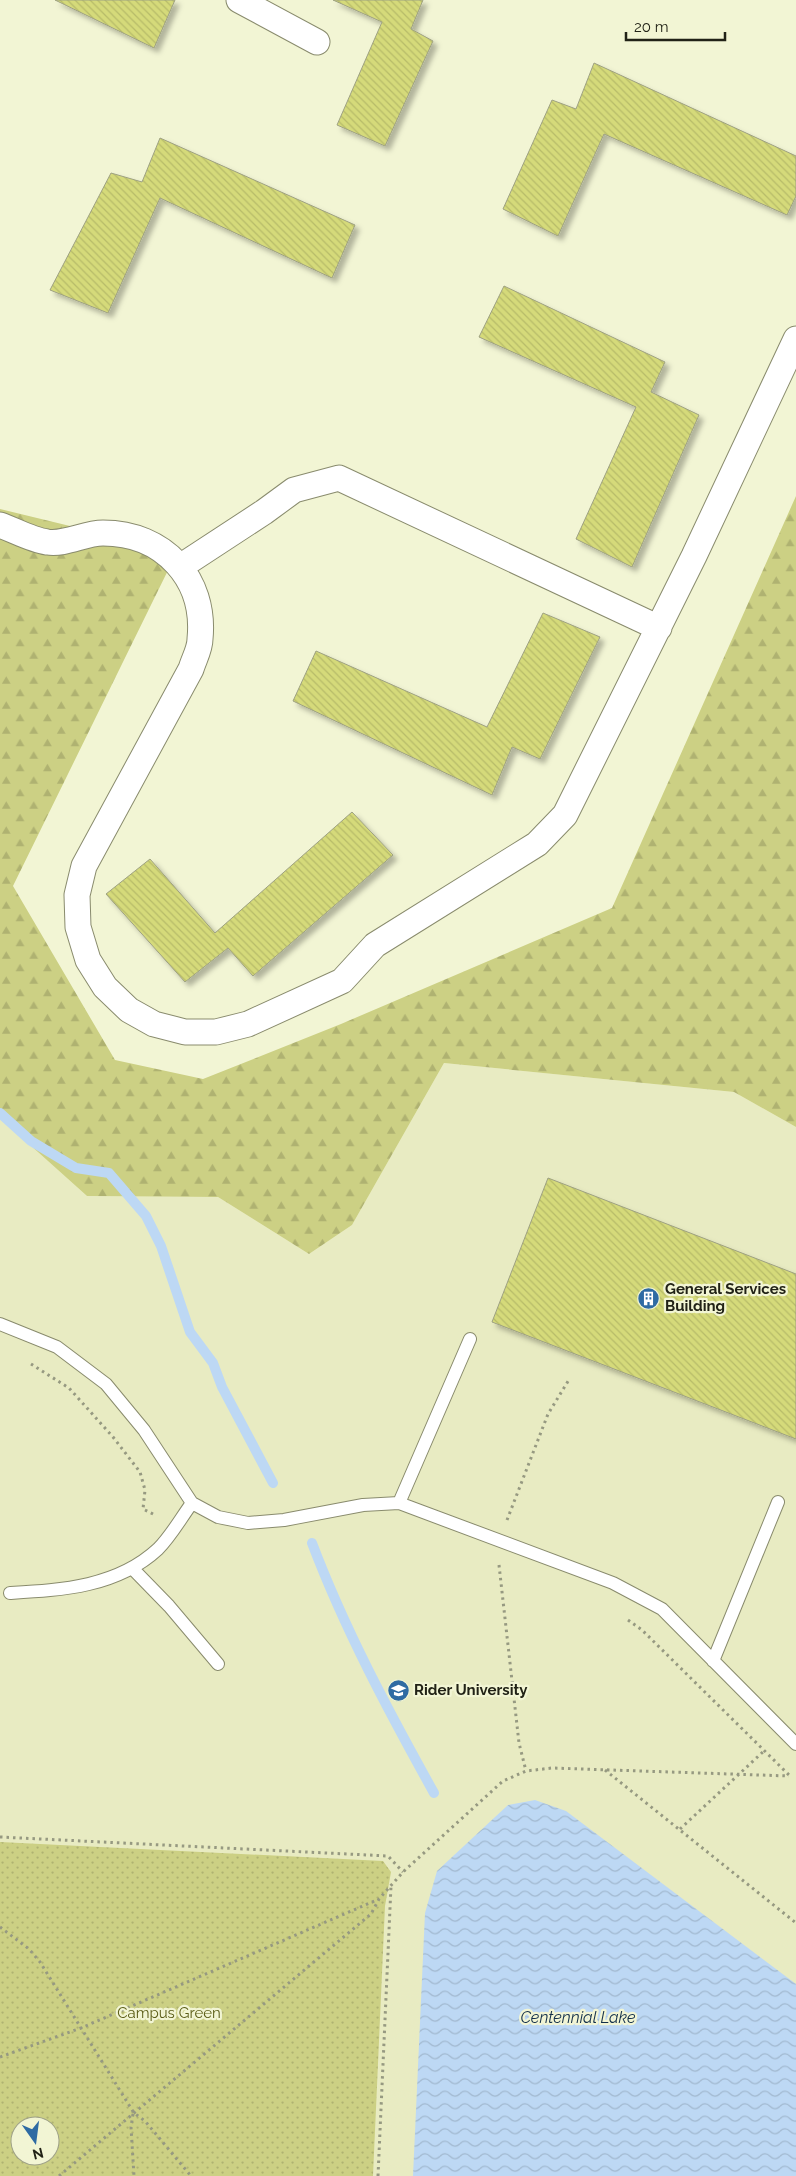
<svg xmlns="http://www.w3.org/2000/svg" width="796" height="2176" viewBox="0 0 796 2176" font-family="Raleway,sans-serif">
<defs>
<pattern id="grass-dots" width="8" height="8" patternUnits="userSpaceOnUse" patternTransform="scale(1.25)"><rect width="8" height="8" fill="#ccd084"/><path d="M2 2h.1M6 6h.1" fill="none" stroke="#afb271" stroke-width="1.8" stroke-linecap="round"/></pattern>
<pattern id="forest-firs" width="22" height="20" patternUnits="userSpaceOnUse" patternTransform="scale(1.25)"><rect width="22" height="20" fill="#ccd084"/><path d="M5 1l3.5 6h-7zM16 11l3.5 6h-7z" fill="#afb271"/></pattern>
<pattern id="water-waves" width="16" height="10" patternUnits="userSpaceOnUse" patternTransform="scale(1.25)"><rect width="16" height="10" fill="#bdd8f4"/><path d="M0 5q4-4 8 0t8 0" fill="none" stroke="#a2b9d0"/></pattern>
<pattern id="building-back-hatch" width="6" height="6" patternUnits="userSpaceOnUse" patternTransform="scale(1.25)"><rect width="6" height="6" fill="#d5da7a"/><path d="M-1 5l2 2M0 0l6 6M5-1l2 2" fill="none" stroke="#b7bb69"/></pattern>
<filter id="shadow"><feDropShadow dx="4.5" dy="4.5" stdDeviation="2.5" flood-color="#0004"/></filter>
</defs>
<rect width="100%" height="100%" fill="#f2f5d4"/>
<path fill="#e8ebc2" fill-rule="evenodd" d="M444,1063L734,1092L796,1127V2176H0V1118L87,1196L218,1197L309,1254L352,1225ZM20,2126H50V2156H20Z"/>
<path fill="url(#grass-dots)" fill-rule="evenodd" d="M0,1842L383,1861L391,1872L385,1906L373,2176H0ZM20,2126H50V2156H20Z"/>
<path fill="url(#forest-firs)" d="M796,496V1127L734,1092L444,1063L352,1225L309,1254L218,1197L87,1196L0,1118V509L177,552L13,886L115,1060L203,1079L341,1024L612,908Z"/>
<path fill="url(#water-waves)" d="M535,1800L566,1811L796,1984V2176H413L425,1913L437,1871L508,1805Z"/>
<g fill="none" stroke-linecap="round" stroke-linejoin="round">
<path stroke="#bdd8f4" stroke-width="10" d="M0,1113L31,1141L76,1168L109,1173L146,1216L161,1246L190,1332L213,1363L222,1387L273,1483
M312,1543C345,1630 389,1712 434,1793"/>
</g>
<path fill="url(#building-back-hatch)" stroke="#9ea182" filter="url(#shadow)" d="M55,0H175L154,48Z
M333,0H423L411,29L433,41L385,146L337,125L382,22Z
M594,63L796,156V196L787,215L604,134L558,236L503,209L552,100L576,109Z
M160,138L355,225L332,278L160,198L108,313L50,290L111,173L142,182Z
M504,286L665,362L651,392L699,415L632,567L576,539L636,407L479,337Z
M543,613L600,637L540,759L512,747L492,795L293,701L316,651L487,727Z
M352,812L393,855L253,976L228,948L185,982L106,894L150,859L215,933Z
M548,1178L796,1274V1439L492,1322Z"/>
<g fill="none" stroke-linecap="round" stroke-linejoin="round">
<defs>
<path id="service" d="M0,1324L57,1347L106,1384L144,1430L192,1503L218,1517L248,1523L284,1520L363,1505L399,1503L613,1583L662,1609L796,1744
M399,1503L470,1339
M132,1568L169,1606L218,1664
M10,1593C62,1590 117,1587 158,1549C171,1536 181,1518 192,1503
M713,1661L778,1502"/>
<path id="minor" d="M239,0L317,42
M0,525C14,530 32,540 47,542C66,545 84,533 103,533C164,533 206,579 200,639C200,649 194,659 191,669L84,866L77,895L78,927L88,960L105,987L129,1010L154,1024L185,1032H216L248,1024L342,981L375,945L537,844L565,815L694,556L796,339
M180,567L264,512L294,490L339,478L659,628"/>
</defs>
<use href="#service" stroke="#898b6d" stroke-width="14"/>
<use href="#minor" stroke="#898b6d" stroke-width="27"/>
<path stroke="#969981" stroke-width="3" stroke-dasharray="2.5 4" stroke-linecap="butt" d="M31,1364L69,1388L113,1437L140,1472L145,1490L143,1509L155,1515
M507,1520L548,1414L570,1378
M499,1565L519,1743L526,1771
M628,1620L642,1630L790,1776
M605,1770L796,1923
M680,1829L765,1750
M0,1837L388,1856L403,1872
M0,1927L29,1949L40,1962L134,2113L145,2121L191,2176
M0,2057L81,2028L379,1899
M133,2114L131,2127L134,2176
M59,2176L371,1914L379,1899L403,1872L503,1781L526,1771L552,1768L789,1776
M378,2176L391,1886"/>
<use href="#service" stroke="#fff" stroke-width="12"/>
<use href="#minor" stroke="#fff" stroke-width="25"/>
</g>
<defs>
<symbol id="building-disc" viewBox="-11 -11 22 22"><circle r="9.5" fill="#2f6ba3" stroke="#f2f5d4"/><path d="M-4-6H4V6H1V3H-1V6H-4ZM-2.5-4.3h1.7v1.8h-1.7ZM.8-4.3h1.7v1.8H.8ZM-2.5-1h1.7V.8h-1.7ZM.8-1h1.7V.8H.8Z" fill="#fff"/></symbol>
<symbol id="university-disc" viewBox="-11 -11 22 22"><circle r="9.5" fill="#2f6ba3" stroke="#f2f5d4"/><path d="M0-5L7-2L0 1L-7-2ZM-4 1L0 2.5L4 1V4Q0 6-4 4Z" fill="#fff"/></symbol>
</defs>
<g fill-rule="evenodd">
<use href="#building-disc" x="636" y="1286" width="25" height="25"/>
<use href="#university-disc" x="386" y="1678" width="25" height="25"/>
</g>
<g text-anchor="middle" stroke-width="4.5" stroke-linejoin="round" paint-order="stroke">
<g font-size="15" font-weight="bold" fill="#212216" stroke="#f2f5d4" text-anchor="start">
<text x="665" y="1294">General Services<tspan x="665" dy="17">Building</tspan></text>
<text x="414" y="1695">Rider University</text>
</g>
<g font-size="15" fill="#5a5c16" stroke="#f2f5d4">
<text x="169" y="2018">Campus Green</text>
</g>
<g font-size="16" font-style="italic" fill="#122f4a" stroke="#f2f5d4">
<text x="578" y="2023">Centennial Lake</text>
</g>
</g>
<g transform="translate(35 2141) rotate(166)"><circle r="24" fill="#f2f5d4" stroke="#9ea188"/>
<path d="M0-4L9 19L0 12L-9 19Z" fill="#2f6ba3"/>
<text y="-8" font-size="14" font-weight="bold" text-anchor="middle" fill="#212216">N</text>
</g>
<path d="M626 32v8h99v-8" fill="none" stroke="#212216" stroke-width="2.5"/>
<text x="634" y="32" font-size="15" fill="#212216" stroke="#f2f5d4" stroke-width="4" paint-order="stroke">20 m</text>
</svg>
